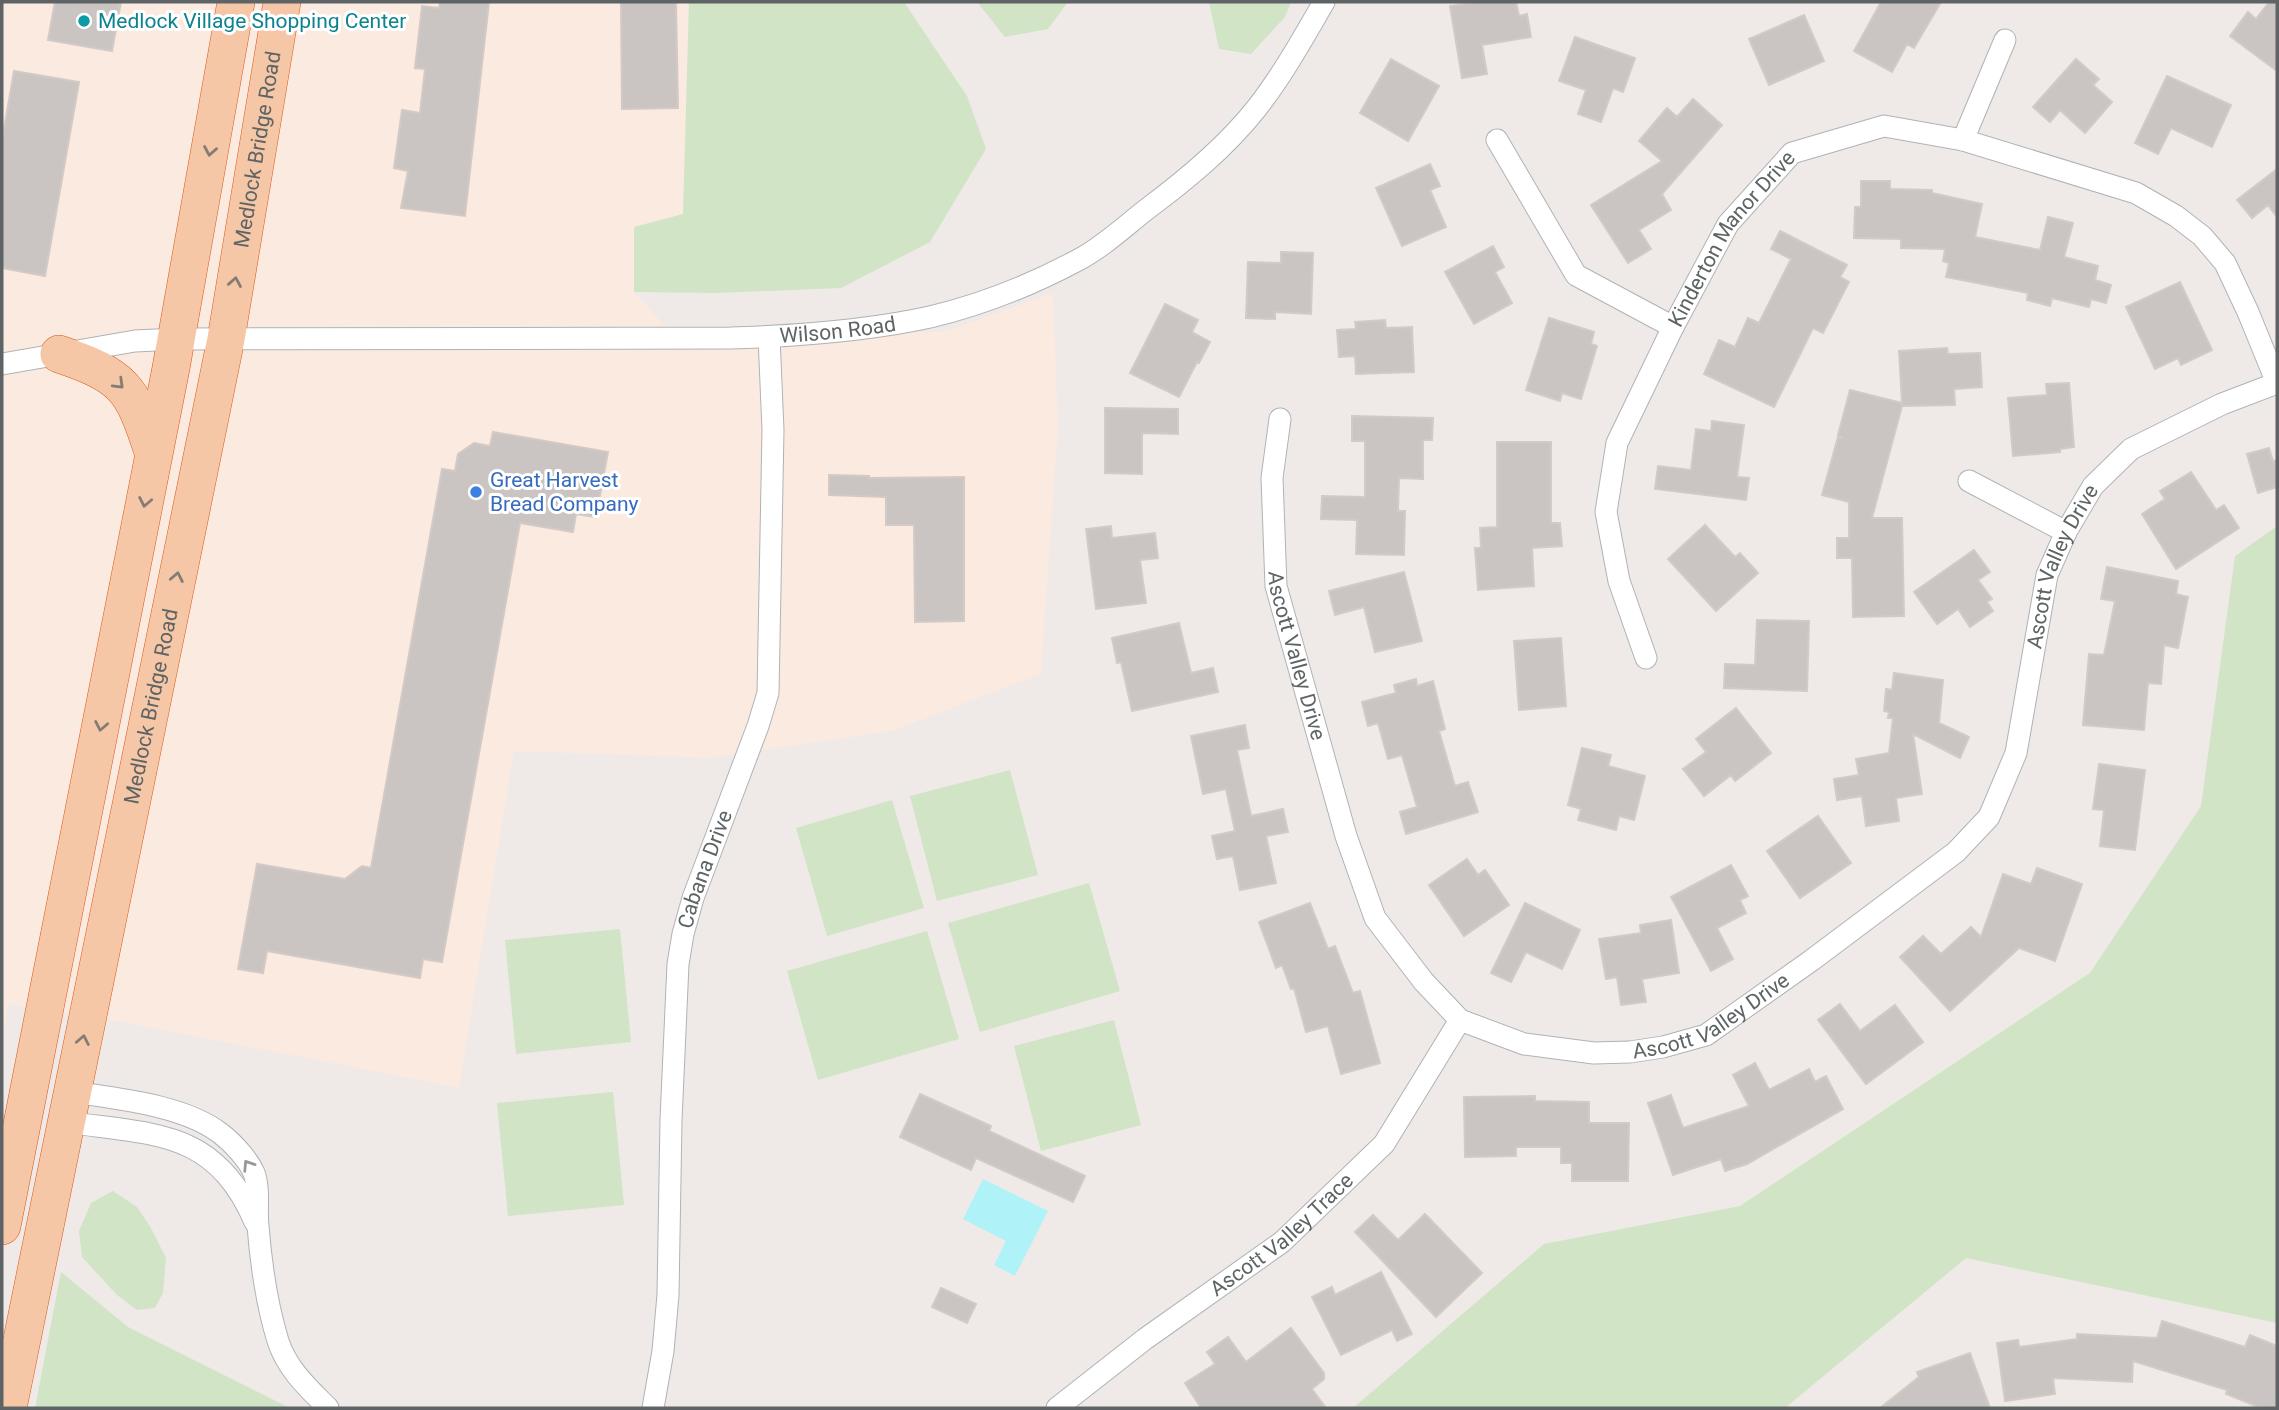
<svg xmlns="http://www.w3.org/2000/svg" width="2279" height="1410" viewBox="0 0 2279 1410" font-family="Roboto,sans-serif">
<rect width="100%" height="100%" fill="#efeae7"/>
<path fill="#fbeae0" d="M2,2H689L683,215L634,227V292L685,348L794,332H944L1053,293L1058,427L1041,674L892,731L709,758L514,751L459,1088L122,1022L9,1004L2,1037Z"/>
<path fill="#d1e4c6" d="M689,2H904L967,96L986,149L930,242L841,288L715,293L634,292V227L683,214Z
M977,2H1068L1048,29L1005,37Z
M1209,2H1291L1285,17L1251,54L1219,49Z
M2277,526V1323L1966,1258L1785,1408H1353L1544,1244L1740,1206L2090,973L2201,806L2235,556Z
M1010,770L1038,875L937,901L910,796Z
M892,800L924,908L827,936L796,828Z
M1089,883L1120,991L980,1032L948,923Z
M620,929L631,1042L516,1054L505,940Z
M927,931L959,1039L818,1080L787,971Z
M1114,1020L1141,1125L1041,1151L1014,1046Z
M613,1092L624,1205L508,1216L497,1103Z
M113,1191L137,1207L151,1228L166,1258L163,1293L155,1308L137,1310L117,1295L82,1257L79,1231L91,1203Z
M61,1272L128,1327L290,1408H35Z"/>
<path fill="#aff2f7" d="M983,1179L1048,1211L1015,1276L994,1265L1006,1241L963,1219Z"/>
<path fill="#cac5c3" stroke="#d3cac6" stroke-width="2" d="M55,2H121L112,51L48,40Z
M440,2H489L465,216L401,208L408,171L394,168L402,110L420,113L425,69L415,68L422,6L439,8Z
M621,2H676L678,108L622,109Z
M1477,2H1516L1519,16L1527,14L1531,37L1482,45L1487,74L1462,78L1450,6Z
M1881,2H1941L1914,48L1907,44L1892,72L1854,51Z
M2269,2H2277V71L2230,36L2248,12L2256,19Z
M1804,15L1824,61L1769,85L1749,39Z
M1575,37L1635,58L1623,92L1613,88L1601,122L1578,114L1586,90L1559,81Z
M1391,59L1439,86L1408,141L1360,113Z
M2076,59L2099,79L2093,85L2112,102L2085,133L2060,110L2050,122L2033,107Z
M14,71L79,82L45,276L2,268V141Z
M2167,76L2231,105L2212,147L2171,128L2158,154L2135,143Z
M1693,99L1722,125L1662,194L1671,210L1639,230L1651,249L1628,263L1591,205L1662,161L1639,141L1667,108L1677,117Z
M1430,164L1440,186L1430,190L1446,227L1402,246L1376,188Z
M2277,169V217L2268,205L2252,218L2237,200Z
M1861,181H1890V189L1932,190V193L1982,204L1975,237L2040,250L2048,217L2073,223L2064,257L2098,266L2095,280L2111,285L2106,303L2091,299L2089,307L2052,298L2050,306L2027,300L2028,293L1946,277L1949,263L1943,261L1945,249L1901,248V239L1854,238L1855,207H1861Z
M1780,231L1847,265L1840,277L1849,282L1823,333L1813,328L1774,407L1704,374L1719,340L1735,347L1748,318L1759,323L1791,259L1771,249Z
M1493,246L1504,267L1495,272L1512,303L1474,324L1445,272Z
M1281,252L1313,253L1311,314L1275,312V319L1246,318L1248,262L1281,263Z
M2180,282L2212,350L2181,365L2178,358L2155,369L2126,307Z
M1165,304L1198,320L1192,332L1210,342L1199,363L1197,362L1179,397L1130,373Z
M1549,318L1594,332L1591,344L1597,346L1581,399L1562,393L1560,401L1526,390Z
M1385,320L1386,328L1412,327L1414,372L1356,374L1355,356L1339,357L1337,330L1356,329L1355,322Z
M1947,348L1948,354L1980,353L1982,387L1954,389L1955,405L1902,406L1872,518H1902L1904,616L1853,617L1852,558H1837V538H1849V502L1822,495L1838,437L1843,438L1838,435L1850,390L1902,403L1899,351Z
M2069,383L2074,447L2060,449V452L2013,456L2008,398L2047,395L2046,384Z
M1105,408L1178,409V434L1142,433V474L1105,473Z
M1352,416L1433,418L1432,440H1423V479L1399,478L1398,511H1405L1404,555L1356,554L1357,520L1321,519L1322,496L1365,497V441H1352Z
M1712,421L1744,425L1737,477L1749,478L1746,500L1655,489L1658,466L1691,470L1696,429L1711,431Z
M493,432L608,452L596,517L576,514L573,532L520,523L442,962L423,959L420,978L267,951L263,973L238,969L257,864L345,879L362,866L371,868L442,469L455,471L458,454L474,443L490,446Z
M1497,442H1551V523H1560L1562,546L1532,548L1534,586L1478,590L1475,548H1481L1480,528L1497,527Z
M2269,448L2273,461L2277,460V487L2258,493L2247,454Z
M2191,472L2216,510L2224,505L2239,528L2176,569L2142,514L2165,499L2160,491Z
M829,475L869,476V478L964,477V621L915,622L914,525H886V497L829,495Z
M1705,525L1735,557L1740,553L1758,573L1716,611L1668,559Z
M1111,526L1112,538L1155,533L1158,558L1140,560L1146,603L1096,609L1086,529Z
M1974,550L1990,572L1978,580L1992,599L1987,602L1993,611L1970,627L1958,609L1937,624L1914,592Z
M2107,567L2178,581L2176,594L2188,597L2178,648L2164,645L2161,684L2148,683L2144,730L2083,725L2089,654L2104,655L2115,601L2101,599Z
M1404,572L1422,641L1375,652L1364,607L1335,615L1329,591Z
M1757,620L1809,621L1807,691L1724,688L1725,664L1755,665Z
M1179,623L1191,673L1213,668L1218,692L1132,711L1121,662L1117,663L1112,638Z
M1561,638L1566,706L1519,710L1514,641Z
M1894,673L1943,680L1939,723L1969,737L1960,758L1913,734L1922,794L1896,798L1899,821L1866,826L1862,796L1837,800L1834,779L1859,775L1856,759L1889,753L1893,718H1888L1889,712L1884,711L1886,689L1892,690Z
M1416,679L1417,686L1433,681L1445,729L1439,731L1455,786L1468,782L1478,812L1406,834L1400,812L1417,807L1402,755L1388,759L1378,723L1368,726L1362,702L1396,693L1394,685Z
M1736,708L1771,753L1735,781L1731,775L1704,796L1683,769L1706,752L1696,739Z
M1245,725L1249,748L1237,750L1251,816L1283,809L1288,832L1266,836L1276,883L1240,890L1233,856L1217,859L1212,836L1235,831L1226,789L1203,794L1191,736Z
M1582,748L1611,755L1608,766L1645,776L1634,820L1619,816L1616,830L1578,820L1581,809L1568,805Z
M2099,764L2145,770L2135,850L2100,846L2104,810L2093,809Z
M1818,816L1851,863L1800,898L1767,851Z
M1467,859L1478,875L1485,870L1509,905L1464,936L1429,885Z
M1731,865L1748,896L1740,900L1746,913L1717,928L1733,959L1711,971L1671,897Z
M2037,868L2082,884L2055,961L2019,948L1950,1011L1900,957L1923,936L1941,954L1971,927L1981,937L2003,874L2031,884Z
M1310,903L1328,949L1335,946L1353,993L1360,991L1380,1063L1341,1074L1328,1026L1306,1032L1294,988L1291,989L1282,965L1276,968L1259,922Z
M1525,903L1580,930L1562,969L1526,952L1511,982L1491,973Z
M1671,920L1679,973L1642,979L1646,1002L1621,1005L1617,977L1606,979L1599,939L1641,933L1640,925Z
M1840,1004L1860,1031L1895,1005L1923,1042L1866,1084L1818,1020Z
M1755,1063L1769,1090L1809,1069L1815,1082L1826,1076L1843,1109L1747,1164L1725,1171L1721,1159L1673,1175L1648,1103L1671,1095L1683,1128L1749,1106L1733,1075Z
M920,1094L991,1126L989,1131L1085,1176L1073,1202L976,1158L971,1170L900,1137Z
M1535,1096V1101L1589,1102V1123H1629L1628,1181H1572V1163H1561V1147H1516V1156L1465,1157L1464,1097Z
M1425,1214L1482,1273L1436,1317L1355,1232L1373,1215L1398,1240Z
M1381,1272L1412,1334L1397,1341L1392,1330L1341,1355L1312,1297L1332,1287L1335,1295Z
M941,1288L976,1304L967,1323L932,1307Z
M2162,1321L2245,1347L2250,1335L2277,1346V1408H2261L2226,1394L2227,1390L2133,1361L2132,1382L2053,1378L2055,1394L2005,1401L1997,1343L2018,1340L2019,1347L2077,1339V1334L2157,1338Z
M1291,1328L1324,1373V1379L1312,1389L1326,1408H1201L1185,1383L1215,1364L1207,1352L1228,1337L1246,1362Z
M1970,1353L1990,1408H1880L1919,1377L1917,1372Z"/>
<g fill="none" stroke-linecap="round" stroke-linejoin="round">
<defs>
<g id="minor">
<path d="M1497,140L1576,275L1673,327"/>
<path d="M1963,140L2005,40"/>
<path id="s1" d="M2,364L135,341L177,339L730,338C795,336 867,331 930,317C981,305 1033,284 1078,260C1103,247 1125,226 1147,209C1186,180 1225,148 1256,109C1282,76 1303,38 1324,2"/>
<path id="s2" d="M1280,419L1272,478L1276,586L1346,836L1375,918L1424,982L1460,1020L1524,1044L1594,1053L1630,1052L1663,1047L1706,1035L1812,960L1956,852L1989,817L2016,753L2047,575L2066,532L2093,486L2131,449L2222,404L2277,383"/>
<path d="M1969,481L2066,532"/>
<path id="s3" d="M1646,658L1619,581L1606,512L1617,443L1673,327L1728,224L1792,153L1884,126L1963,140L2136,193L2176,216L2202,236L2225,263L2248,312L2277,383"/>
<path d="M73,1092C118,1099 183,1105 220,1133C232,1142 248,1159 254,1173C260,1189 256,1209 258,1226C261,1264 267,1305 278,1341C287,1369 308,1388 328,1408"/>
<path d="M67,1122C154,1135 215,1129 255,1222"/>
<path id="s4" d="M653,1408L663,1351L668,1295L671,1120L678,964L683,934L693,898L758,726L768,693L773,430L769,337"/>
<path id="s5" d="M1057,1408L1145,1339L1282,1242L1384,1144L1460,1020"/>
</g>
<g id="trunk">
<path d="M59,354C124,376 132,387 153,452"/>
<path d="M2,1226L171,368L236,2"/>
<path id="s6" d="M8,1408L226,339L282,2"/>
</g>
</defs>
<use href="#minor" stroke="#afb3b5" stroke-width="23"/>
<use href="#trunk" stroke="#df5617" stroke-width="38"/>
<use href="#minor" stroke="#fff" stroke-width="21"/>
<use href="#trunk" stroke="#f5c7a6" stroke-width="37"/>
</g>
<defs><path id="oneway-chevron" d="M-2-3.5L2.5 0L-2 3.5" fill="none" stroke-width="1.6" stroke-linecap="round" stroke-linejoin="round" transform="scale(1.75)"/></defs>
<g stroke="#847d75">
<use href="#oneway-chevron" transform="translate(210 151) rotate(100)"/>
<use href="#oneway-chevron" transform="translate(235 282) rotate(-80)"/>
<use href="#oneway-chevron" transform="translate(119 384) rotate(44)"/>
<use href="#oneway-chevron" transform="translate(145 502) rotate(101)"/>
<use href="#oneway-chevron" transform="translate(177 577) rotate(-79)"/>
<use href="#oneway-chevron" transform="translate(101 726) rotate(101)"/>
<use href="#oneway-chevron" transform="translate(83 1040) rotate(-79)"/>
</g>
<use stroke="#969a9b" href="#oneway-chevron" transform="translate(248 1165) rotate(-123)"/>
<circle fill="#0f9aa8" stroke="#fff" stroke-width="2.5" cx="84" cy="21" r="7"/>
<circle fill="#3f7fe0" stroke="#fff" stroke-width="2.5" cx="476" cy="492" r="7"/>
<g text-anchor="middle" stroke-width="6" stroke-linejoin="round" paint-order="stroke">
<g font-size="21" fill="#0d838f" stroke="#fff" text-anchor="start">
<text x="98" y="28">Medlock Village Shopping Center</text>
</g>
<g font-size="21" fill="#5e6465" stroke="#fff">
<text dy="7" stroke="none"><textPath href="#s6" startOffset="1283">Medlock Bridge Road</textPath></text>
<text dy="7" stroke="none"><textPath href="#s3" startOffset="457">Kinderton Manor Drive</textPath></text>
<text dy="7" stroke="none"><textPath href="#s1" startOffset="838">Wilson Road</textPath></text>
<text dy="7" stroke="none"><textPath href="#s2" startOffset="1521">Ascott Valley Drive</textPath></text>
<text dy="7" stroke="none"><textPath href="#s2" startOffset="240">Ascott Valley Drive</textPath></text>
<text dy="7" stroke="none"><textPath href="#s6" startOffset="716">Medlock Bridge Road</textPath></text>
<text dy="7" stroke="none"><textPath href="#s4" startOffset="544">Cabana Drive</textPath></text>
<text dy="7" stroke="none"><textPath href="#s2" startOffset="912">Ascott Valley Drive</textPath></text>
<text dy="7" stroke="none"><textPath href="#s5" startOffset="284">Ascott Valley Trace</textPath></text>
</g>
<g font-size="21" fill="#366cbe" stroke="#fff" text-anchor="start">
<text x="490" y="487">Great Harvest<tspan x="490" dy="24">Bread Company</tspan></text>
</g>
</g>
<rect width="2279" height="1410" fill="none" stroke="#5e6465" stroke-width="7"/>
</svg>
